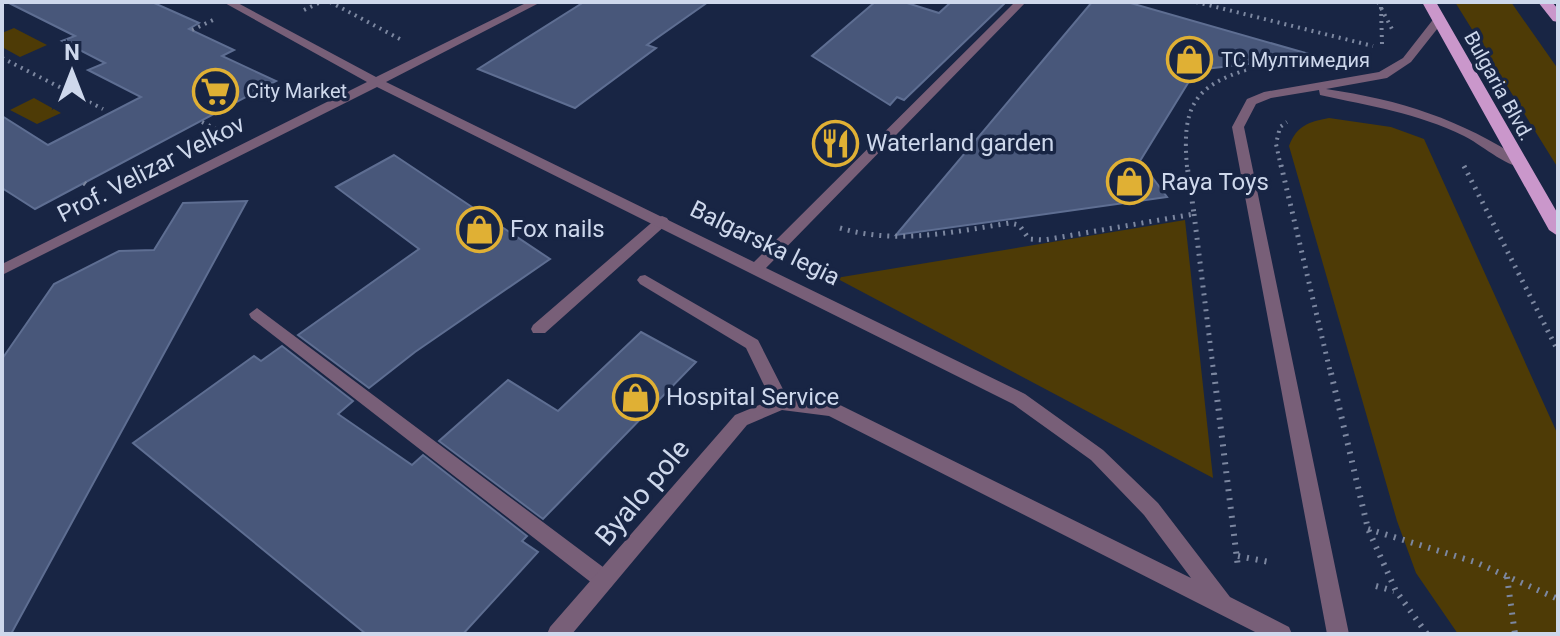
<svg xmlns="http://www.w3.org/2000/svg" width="1560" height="636" viewBox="0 0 1560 636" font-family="Roboto,sans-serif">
<rect width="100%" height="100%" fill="#182544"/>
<path fill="#4e3b06" d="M1455,2H1511L1558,69V168Z
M14,28L47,45L20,57L2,47V33Z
M34,98L61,113L37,124L10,110Z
M1329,118L1391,127L1424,139L1558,435V634H1458L1416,573L1397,521L1289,146C1297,125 1309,122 1329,118Z
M1185,220L1213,478L836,278Z"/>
<path fill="#48577a" stroke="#5e6e92" stroke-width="2" d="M7,2H152L199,23L189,29L234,50L222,56L276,81L35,209L2,188V116L48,145L141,97L88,70L105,63L62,41L75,36Z
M584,2H708L647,45L656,48L575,108L478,69Z
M875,2H904L939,13L951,2H1006L904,100L897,97L890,105L812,56Z
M1092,2H1127L1316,56L1196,70L1140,161L1167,197L896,235Z
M394,155L550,259L415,352L369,388L298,335L419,249L336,187Z
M247,201L11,634H2V359L54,284L119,251L154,250L183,203Z
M641,332L696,362L543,519L439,441L508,380L558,411Z
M282,346L353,401L338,414L412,465L423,455L527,536L522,541L538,552L463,634H366L133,443L254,356L261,361Z"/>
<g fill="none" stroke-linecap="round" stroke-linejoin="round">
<path stroke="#7c87a0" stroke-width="4" stroke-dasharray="2 5" stroke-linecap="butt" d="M330,2L400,39
M1196,2L1373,46
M1378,2L1394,33
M1381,7L1382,44
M304,10L321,2
M192,30L213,20
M2,58L103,109
M202,122L218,130
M1187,167C1182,109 1192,86 1249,69
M1281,167L1276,144L1280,127L1287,122"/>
<path stroke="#7c87a0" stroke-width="5" stroke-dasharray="2 6" stroke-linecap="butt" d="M1281,165L1331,375
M1464,166L1558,351
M84,183L95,191
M1194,214L1214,375
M840,228C897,245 952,232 1010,223L1019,225L1029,239L1044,240L1194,214L1187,165"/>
<path stroke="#7c87a0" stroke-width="6" stroke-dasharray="2 7" stroke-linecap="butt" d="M1214,373L1238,567
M1331,373L1368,529L1396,591L1427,634
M1368,529L1475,562L1558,599
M1238,556L1269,562
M1507,577L1515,634
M1376,586L1394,591"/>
<path fill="#785f78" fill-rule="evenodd" d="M662,216L667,218L669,221L667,224L545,333H533L531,329L533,325L657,218Z
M645,275L758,340L790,403L787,408L781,410L775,408L746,348L640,284L637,280L640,276Z
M257,308L611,573L614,580L611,587L604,590L597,587L251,318L249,314Z"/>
<path fill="#785f78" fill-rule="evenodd" d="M223,2H236L376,77L528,2H541L386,82L754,262L1015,2H1026L766,268L1025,394L1103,450L1158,503L1230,597L1289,627L1292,634H1259L829,416L782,410L747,425L572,634H547L550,627L735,415L781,396L838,404L1191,578L1144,515L1091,460L1013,404L377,87L2,275V264L367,82Z
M1439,16L1445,19L1411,62L1387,78L1326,89C1401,100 1460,119 1524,161V167C1509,169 1479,143 1464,136C1417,113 1370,106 1320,95L1319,90L1271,98L1256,104L1244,127L1349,634H1327L1232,127L1247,99L1264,92L1379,72L1403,58L1435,17Z"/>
<path fill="#ca97cb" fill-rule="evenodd" d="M1422,2H1436L1558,214V236L1549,230Z
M1538,2H1552L1558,9V22L1553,21Z"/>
</g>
<defs>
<symbol id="shop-ring" viewBox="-11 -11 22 22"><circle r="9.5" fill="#182544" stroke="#e0b034" stroke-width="1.5"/><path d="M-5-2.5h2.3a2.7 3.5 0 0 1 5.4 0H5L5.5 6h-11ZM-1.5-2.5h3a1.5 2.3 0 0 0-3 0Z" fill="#e0b034"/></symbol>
<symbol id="supermarket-ring" viewBox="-11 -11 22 22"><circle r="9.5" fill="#182544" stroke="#e0b034" stroke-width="1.5"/><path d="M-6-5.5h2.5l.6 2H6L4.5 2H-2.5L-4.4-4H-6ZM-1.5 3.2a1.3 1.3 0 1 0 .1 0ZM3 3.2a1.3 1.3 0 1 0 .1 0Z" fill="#e0b034"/></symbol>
<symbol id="restaurant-ring" viewBox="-11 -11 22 22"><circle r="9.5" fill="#182544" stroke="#e0b034" stroke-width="1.5"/><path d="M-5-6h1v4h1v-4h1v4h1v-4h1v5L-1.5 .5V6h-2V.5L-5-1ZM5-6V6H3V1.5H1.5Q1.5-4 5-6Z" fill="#e0b034"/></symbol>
</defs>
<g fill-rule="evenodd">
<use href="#shop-ring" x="1164" y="34" width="51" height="51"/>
<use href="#supermarket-ring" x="190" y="66" width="51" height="51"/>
<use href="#restaurant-ring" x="810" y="118" width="51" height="51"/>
<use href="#shop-ring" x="1104" y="156" width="51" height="51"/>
<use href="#shop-ring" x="454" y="204" width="51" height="51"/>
<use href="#shop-ring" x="610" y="372" width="51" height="51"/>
</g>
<g text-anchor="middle" stroke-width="7" stroke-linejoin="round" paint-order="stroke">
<g font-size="20" fill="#ced8ec" stroke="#182544" text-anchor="start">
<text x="1221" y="67">ТС Мултимедия</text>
<text x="246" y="98">City Market</text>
</g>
<g font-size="20" fill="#ced8ec" stroke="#182544">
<text transform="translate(1499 86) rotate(61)" y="7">Bulgaria Blvd.</text>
</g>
<g font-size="24" fill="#ced8ec" stroke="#182544" text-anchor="start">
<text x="866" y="151">Waterland garden</text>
<text x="1161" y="190">Raya Toys</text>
<text x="510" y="237">Fox nails</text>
<text x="666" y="405">Hospital Service</text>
</g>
<g font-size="24" fill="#ced8ec" stroke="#182544">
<text transform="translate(151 169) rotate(-27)" y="8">Prof. Velizar Velkov</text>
<text transform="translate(765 243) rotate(26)" y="8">Balgarska legia</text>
</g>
<g font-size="28" fill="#ced8ec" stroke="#182544">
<text transform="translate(642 492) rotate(-50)" y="10">Byalo pole</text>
</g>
</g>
<rect width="1560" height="636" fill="none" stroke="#ced8ec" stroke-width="8"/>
<g transform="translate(72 72)" stroke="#182544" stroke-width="6" paint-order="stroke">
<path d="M0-6L14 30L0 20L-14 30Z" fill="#ced8ec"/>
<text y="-12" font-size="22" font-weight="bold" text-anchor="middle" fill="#ced8ec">N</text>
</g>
</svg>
